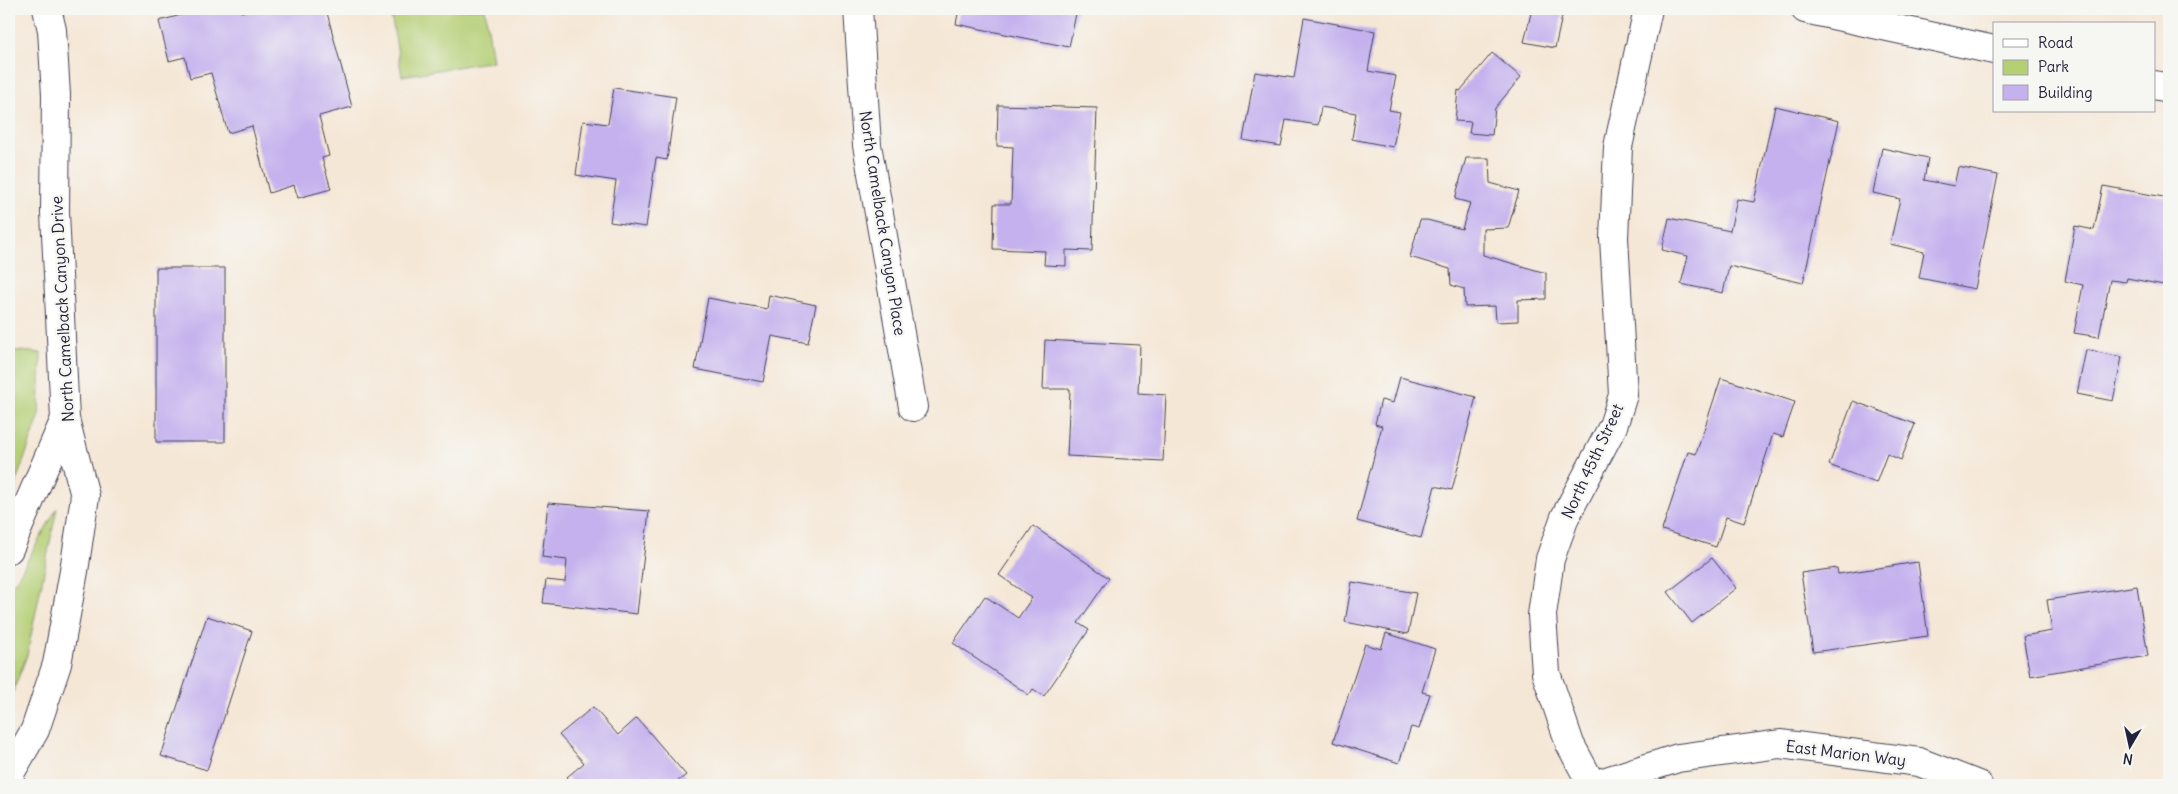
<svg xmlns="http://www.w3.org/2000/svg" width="2178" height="794" viewBox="0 0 2178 794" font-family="Delius,sans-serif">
<rect width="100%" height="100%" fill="#f6f6f2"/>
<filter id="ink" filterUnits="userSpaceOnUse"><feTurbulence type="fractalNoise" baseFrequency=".02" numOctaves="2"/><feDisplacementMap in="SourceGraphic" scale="10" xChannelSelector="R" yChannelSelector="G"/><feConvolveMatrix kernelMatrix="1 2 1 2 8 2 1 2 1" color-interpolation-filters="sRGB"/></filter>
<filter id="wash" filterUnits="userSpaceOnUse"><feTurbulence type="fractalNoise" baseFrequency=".0096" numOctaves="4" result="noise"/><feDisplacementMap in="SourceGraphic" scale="20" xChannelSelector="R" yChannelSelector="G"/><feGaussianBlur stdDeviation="1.12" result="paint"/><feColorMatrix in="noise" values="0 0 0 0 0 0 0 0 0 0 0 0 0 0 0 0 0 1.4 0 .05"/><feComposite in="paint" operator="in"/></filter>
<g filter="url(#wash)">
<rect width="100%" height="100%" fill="#f5e7d6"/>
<path fill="#b4cf74" stroke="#6b7858" d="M390,9H485L493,61L402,76Z
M9,350L41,353L39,418L9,501Z
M57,508L27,655L9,702V588L17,579Z"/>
<g id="blocks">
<path fill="#c4b1ee" d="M203,9H241V12L252,9H326L352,107L319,116L329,156L322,158L331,189L298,198L294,185L269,193L252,126L228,133L211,73L190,78L185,57L169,61L159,21Z
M959,9H1077L1069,47L956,24Z
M1532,9H1550L1563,12L1555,48L1524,42Z
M1304,18L1375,31L1368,71L1396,76L1389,110L1400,112L1393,147L1352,139L1356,113L1321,107L1318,125L1286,120L1281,146L1243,140L1255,72L1294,78Z
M1492,53L1521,77L1495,108L1492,135L1469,133L1471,122L1455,121L1458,90L1460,91Z
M614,88L676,97L667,160L656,158L646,227L610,222L616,181L576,175L583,121L608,124Z
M998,105L1097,108L1092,251L1066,250V266L1044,265L1045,251L993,249L994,204H1011L1013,147L997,146Z
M1775,106L1839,121L1803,283L1729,266L1723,293L1681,284L1688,256L1662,250L1669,218L1730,231L1737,199L1754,202Z
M1882,148L1928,158L1924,180L1954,186L1958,167L1998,175L1975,289L1919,278L1924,252L1890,244L1900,199L1873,193Z
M1466,158H1489L1490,183L1519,191L1508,228L1483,229V255L1546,273V299L1518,300V321L1496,322L1495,306L1465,307L1464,289L1451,285L1450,269L1410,257L1420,220H1427L1462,229L1470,203L1455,199Z
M2103,186L2169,198V286L2127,278L2126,282L2110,280L2099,337L2074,333L2083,285L2065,281L2075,226L2094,230Z
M156,268H225V442H156Z
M769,295L816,305L808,343L772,336L763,382L695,369L708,298L767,309Z
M1045,340L1140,345L1138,393L1166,395L1163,461L1067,456L1070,389H1043Z
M2086,350L2122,357L2113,401L2077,394Z
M1400,377L1476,397L1452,490L1435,486L1421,538L1357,521L1382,426L1375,424L1381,400L1393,403Z
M1721,378L1795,402L1783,437L1773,434L1744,523L1726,517L1716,547L1662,530L1688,452L1696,454Z
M1853,401L1915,424L1901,460L1887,454L1876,483L1829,465Z
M548,503L649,511L637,614L543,603L546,580L565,582L567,560L542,557Z
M1033,526L1109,578L1078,623L1089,630L1044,696L1033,689L1029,695L953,643L985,596L1018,618L1032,598L999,575Z
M1712,558L1736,588L1692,623L1668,592Z
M1918,562L1928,636L1813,652L1801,573L1837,568L1838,574Z
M1352,582L1416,593L1408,634L1345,622Z
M2137,586L2148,656L2030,676L2023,636L2052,631L2047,600Z
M207,616L252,631L207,770L161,756Z
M1386,633L1435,649L1422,692L1430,694L1419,729L1411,727L1399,763L1333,742L1365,644L1381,649Z
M593,707L618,735L637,718L686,775L673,785H574L567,777L584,763L559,735Z"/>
</g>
</g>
<g filter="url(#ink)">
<use href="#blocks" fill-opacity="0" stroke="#424052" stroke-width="1"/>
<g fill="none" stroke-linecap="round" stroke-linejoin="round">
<defs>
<path id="minor" d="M858,9L867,145L913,407
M1805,9L1994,50
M2154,85L2169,88
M9,549L65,419
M9,775L35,730L57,664L74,571L85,496L65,419L55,213L56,95L52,30L47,9
M1592,785L1570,744L1546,673L1542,615L1550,559L1565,517L1613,426L1623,395L1614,238L1618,147L1648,9
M1594,785L1678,758L1780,744L1919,762L1978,785"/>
</defs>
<use href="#minor" stroke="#424052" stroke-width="30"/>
<use href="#minor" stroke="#fff" stroke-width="28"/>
</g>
</g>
<g text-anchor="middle" stroke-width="5" stroke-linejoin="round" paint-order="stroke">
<g font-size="16" fill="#22223b" stroke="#f6f6f2">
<text transform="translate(883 223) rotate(81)" y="6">North Camelback Canyon Place</text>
<text transform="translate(62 309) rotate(-93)" y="6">North Camelback Canyon Drive</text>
<text transform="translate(1592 461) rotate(-65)" y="6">North 45th Street</text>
<text transform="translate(1846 753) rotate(7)" y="6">East Marion Way</text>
</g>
</g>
<rect width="2178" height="794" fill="none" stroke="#f6f6f2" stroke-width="30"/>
<rect x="1993" y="22" width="162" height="90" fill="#f6f6f2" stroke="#a1a1a9"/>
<rect x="2003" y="39" width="25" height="8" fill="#ffffff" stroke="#a1a1a9"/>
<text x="2038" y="48" font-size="15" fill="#22223b">Road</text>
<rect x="2003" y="60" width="25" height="15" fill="#b4cf74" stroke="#a1a1a9"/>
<text x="2038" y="72" font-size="15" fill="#22223b">Park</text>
<rect x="2003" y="85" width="25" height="15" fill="#c4b1ee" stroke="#a1a1a9"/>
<text x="2038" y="98" font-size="15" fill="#22223b">Building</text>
<g transform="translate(2130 746) rotate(189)" stroke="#f6f6f2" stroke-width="4" paint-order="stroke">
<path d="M0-4L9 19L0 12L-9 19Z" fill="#22223b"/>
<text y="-8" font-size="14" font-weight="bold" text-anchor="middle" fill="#22223b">N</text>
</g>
</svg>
